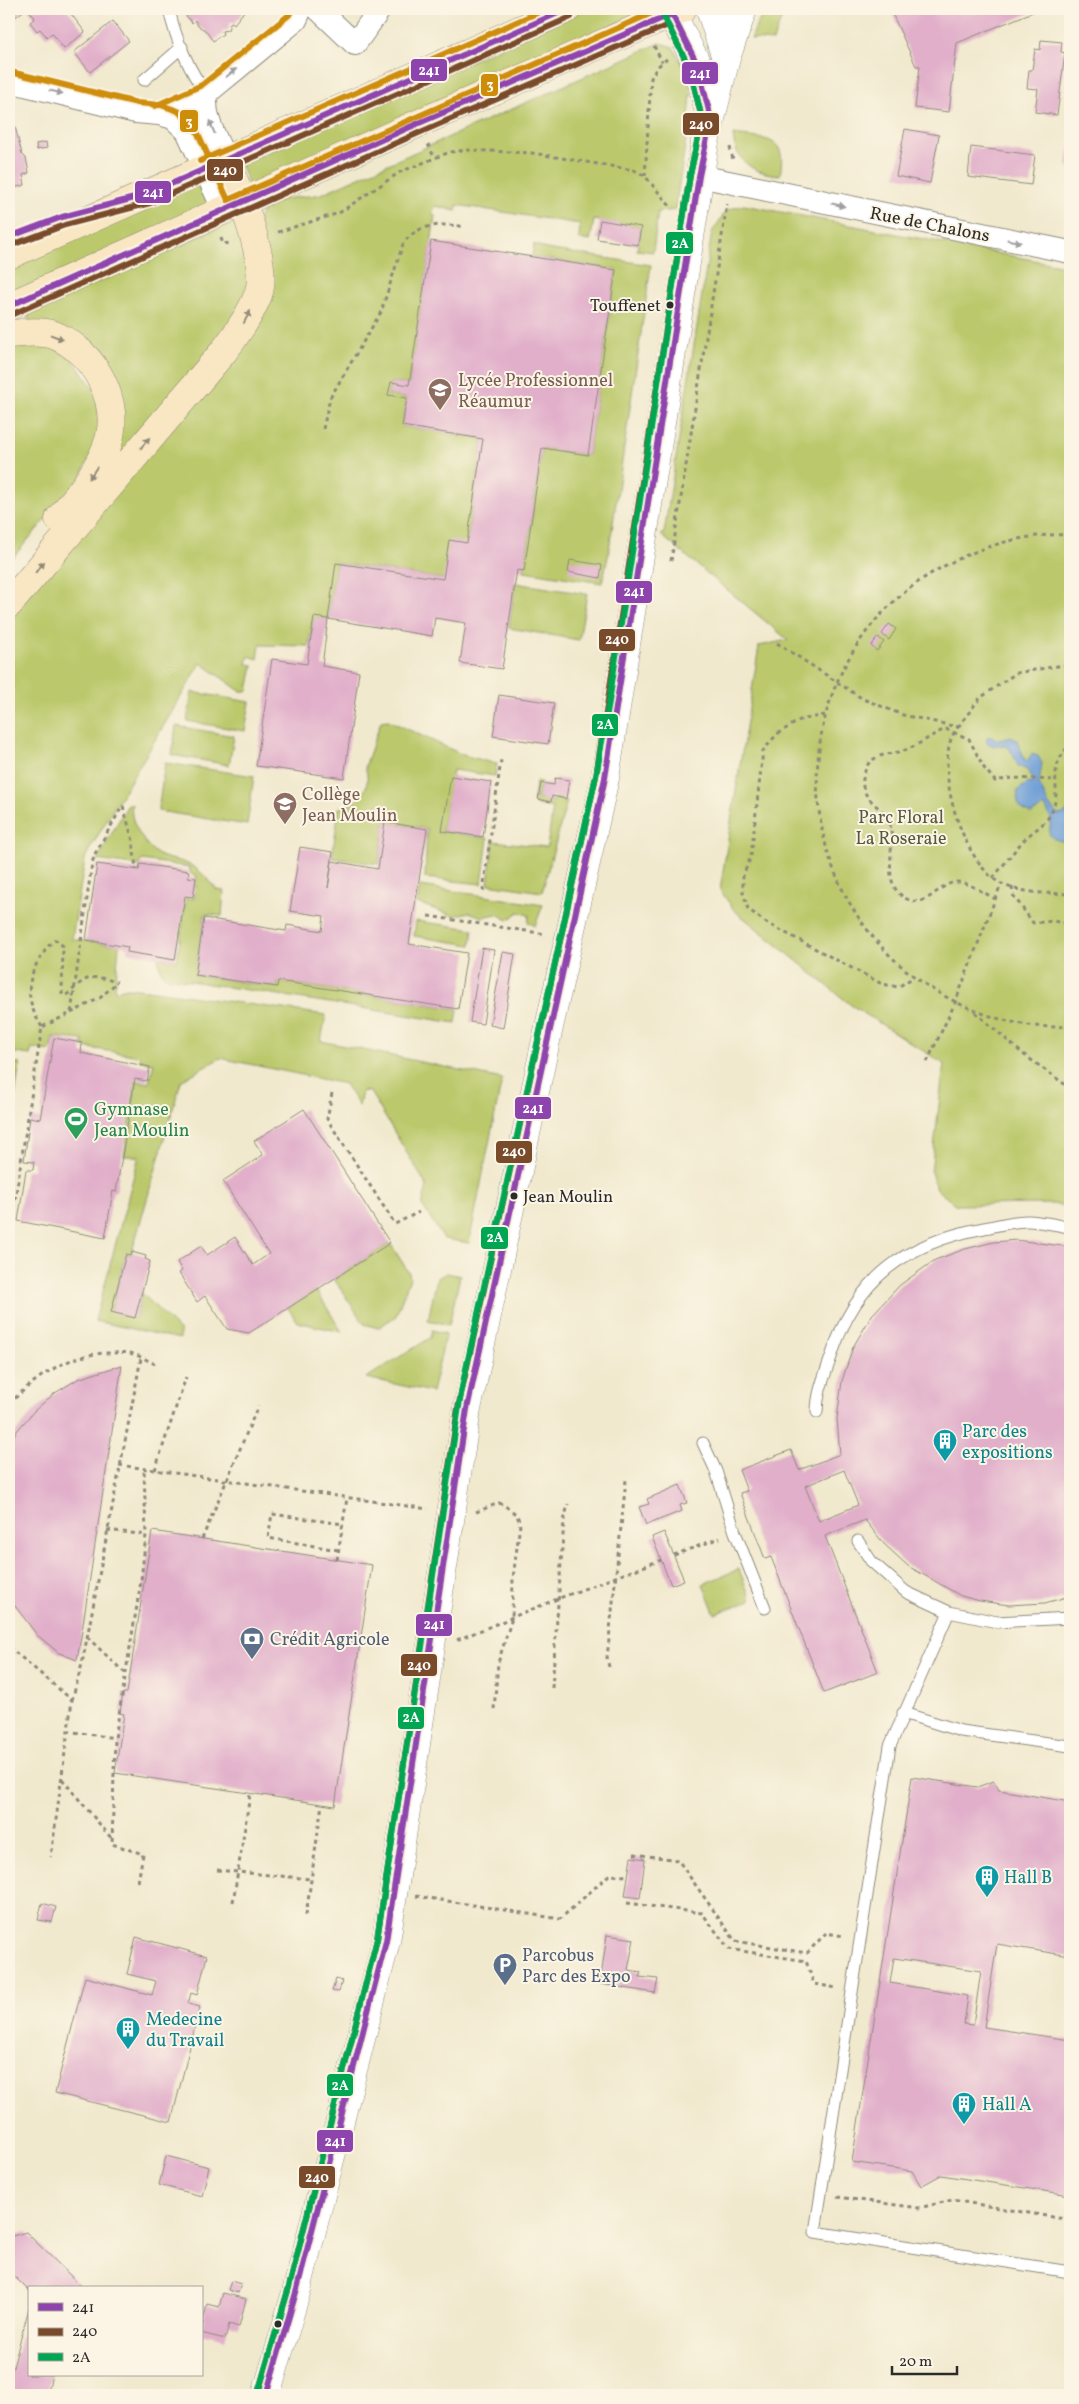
<svg xmlns="http://www.w3.org/2000/svg" width="1079" height="2404" viewBox="0 0 1079 2404" font-family="Vollkorn,serif">
<rect width="100%" height="100%" fill="#fcf5e5"/>
<filter id="ink" filterUnits="userSpaceOnUse"><feTurbulence type="fractalNoise" baseFrequency=".02" numOctaves="2"/><feDisplacementMap in="SourceGraphic" scale="10" xChannelSelector="R" yChannelSelector="G"/><feConvolveMatrix kernelMatrix="1 2 1 2 8 2 1 2 1" color-interpolation-filters="sRGB"/></filter>
<filter id="wash" filterUnits="userSpaceOnUse"><feTurbulence type="fractalNoise" baseFrequency=".0096" numOctaves="4" result="noise"/><feDisplacementMap in="SourceGraphic" scale="20" xChannelSelector="R" yChannelSelector="G"/><feGaussianBlur stdDeviation="1.12" result="paint"/><feColorMatrix in="noise" values="0 0 0 0 0 0 0 0 0 0 0 0 0 0 0 0 0 1.4 0 .05"/><feComposite in="paint" operator="in"/></filter>
<g filter="url(#wash)">
<rect width="100%" height="100%" fill="#f1e9ce"/>
<path fill="#bbc96c" stroke="#737a4c" d="M586,9H648L250,187L240,165Z
M767,9H785L773,41L751,39L757,24Z
M660,43L673,47L688,76L691,94L688,126L675,210L658,212L653,252L637,250L641,227L594,220L590,241L579,239L580,224L457,205L456,211L436,206L432,213L435,215L432,237L409,385L391,382L388,395L407,398L402,426L483,439L467,543L443,579L336,563L328,619L314,618L309,646L260,645L258,659L249,656L247,664L253,665L248,691H240L201,663L88,852L85,859L72,939L119,945L115,991L127,988L147,990L326,1015L321,1041L502,1079L469,1243L444,1239L422,1205L427,1186L370,1092L362,1091L359,1106L345,1084L220,1058L181,1081L131,1255L126,1254L111,1311L135,1318L142,1293L180,1331V1339L95,1321L139,1156H124L136,1081L149,1083L154,1063L140,1061V1056L83,1047V1040L53,1037L50,1051L32,1048L30,1055L9,1052V615L259,320V217C271,194 300,199 321,194Z
M733,135C765,140 788,134 780,175C755,174 735,162 733,135Z
M201,183L215,201L9,296V268Z
M744,205L1070,267V1207L1053,1204L956,1205L936,1189L931,1172L944,1064L851,1005L734,910L720,890L759,646L788,640L661,535L664,533L712,232L727,210Z
M228,223H236L251,266L245,309L122,455L117,452L119,395L28,319V314Z
M534,244L546,249L651,265L608,557L602,583L524,571L542,448L588,455L616,270L532,257Z
M22,345L50,346L70,356L97,393L100,434L80,479L9,562V348Z
M515,583L587,594L579,640L509,628Z
M192,692L250,702L245,731L187,721Z
M388,720L463,755L497,764L495,776L453,770L442,831L488,838L482,884L425,878L427,829L385,822L379,864L332,858L339,808C359,805 373,787 365,767L381,721Z
M176,726L234,736L229,765L172,755Z
M165,763L254,776L247,825L158,811Z
M536,781L541,782L538,799L553,802L554,798L567,801L542,892L488,884L493,841L547,847L553,808L537,805L534,802Z
M128,804H132C128,821 146,849 161,856C170,860 180,860 188,864C200,869 209,881 217,890L224,891L222,916L205,914L195,975L277,987L278,981L458,1009L456,1023L165,977L160,969L158,958L177,960L186,898L194,899L197,876L191,874L189,867L142,860L139,866L97,860Z
M420,886L543,905L535,926L528,922L529,915L518,912L508,920L497,914L482,917L469,912L454,916L417,903Z
M416,921L473,929L471,945L414,936Z
M9,1062L20,1064L9,1131Z
M390,1243L409,1273L410,1278L396,1316L378,1328L364,1324L334,1279Z
M447,1273L460,1276L449,1325L428,1320L437,1278Z
M316,1290L342,1332L297,1322L288,1308Z
M432,1330L446,1334L432,1392L366,1378L430,1338Z
M739,1569L751,1600L715,1614L703,1584Z"/>
<path fill="#6c9dd6" stroke="#4c6480" d="M988,736L999,740L1011,737L1017,740L1026,762L1032,754L1038,756L1042,763L1039,784L1049,805L1058,815L1066,813L1070,804V839L1065,842L1054,839L1049,834L1051,819L1045,806L1031,814C1018,809 1016,802 1018,790L1028,783L1032,784C1032,771 1029,771 1018,766C1005,733 1005,754 986,742Z"/>
<g id="blocks">
<path fill="#e1afca" fill-rule="evenodd" d="M9,9H26L14,18L9,13Z
M28,9H67L85,32L64,49L52,33L47,37L40,29L37,31L30,22L35,18Z
M187,9H246L234,24L232,22L230,23L228,30L222,31L223,34L213,41L205,30L198,26L195,20L192,23L183,12Z
M890,9H1040L957,43L949,112L915,108L920,66H916Z
M113,21L129,41L90,72L74,52Z
M1041,40L1062,42L1061,52L1065,53L1057,115L1035,112L1038,89L1027,88L1029,70H1032L1035,49L1040,50Z
M12,115L22,154L26,158L29,173L23,175L25,185L9,189V116Z
M905,129L939,135L930,183L896,176Z
M46,142L47,148L37,150L36,144Z
M971,147L1035,155L1031,185L968,177Z
M1069,150H1070V167L1067,166Z
M600,220L641,227L638,245L597,239Z
M431,241L616,270L588,455L542,448L524,571L517,570L502,669L460,663L466,623L435,618L432,636L328,619L322,666L359,672L344,778L256,766L272,659L307,664L314,617L328,619L336,563L443,579L449,540L467,543L483,439L402,426L407,398L388,395L391,382L409,385Z
M570,560L602,565L600,578L568,572Z
M889,624L896,629L889,640L882,634Z
M878,637L884,642L877,651L871,646Z
M499,695L554,703L548,744L493,736Z
M451,776L491,782L483,837L442,831Z
M555,778L569,780L566,799L552,796L551,802L538,799L541,783L554,785Z
M385,822L427,829L409,944L467,953L458,1009L278,981L277,987L195,975L204,918L286,931L287,925L322,931L324,916L290,911L300,847L333,852L328,888L332,861L378,869Z
M97,864L139,870L140,864L189,871L188,877L196,878L193,897L185,896L175,960L127,952L128,947L86,940Z
M482,948L494,950L483,1024L470,1022Z
M503,952L515,954L503,1028L490,1025Z
M54,1038L82,1043L81,1053L150,1067L147,1081L135,1079L116,1192L113,1191L105,1238L18,1221L26,1170H33L34,1162L24,1161L30,1117L40,1119Z
M304,1109L390,1243L249,1333L227,1329L205,1296L197,1302L179,1273L182,1271L177,1262L201,1246L207,1255L235,1237L253,1265L269,1254L223,1181L263,1155L254,1141Z
M1016,1240L1070,1247V1596L1045,1603L1009,1605L980,1601L961,1596L908,1566L884,1544L865,1520L825,1536L878,1672L824,1693L771,1557L765,1559L740,1493L747,1491L739,1470L791,1450L799,1470L840,1454L837,1419L842,1381L853,1347L872,1315L900,1285L935,1260L965,1249L994,1242ZM844,1470L858,1505L819,1521L805,1486Z
M132,1252L146,1256L145,1259L150,1261L135,1318L111,1312L126,1254L131,1255Z
M122,1365L82,1631L77,1660L59,1653L37,1635L9,1598V1445L16,1432L34,1411L55,1393L78,1379Z
M680,1485L687,1503L680,1505L682,1511L646,1525L639,1507L649,1504L647,1499Z
M152,1531L372,1565L335,1806L115,1773L124,1714L120,1713L123,1693H127Z
M664,1532L684,1580L671,1585L652,1537Z
M912,1777L977,1787L994,1781L999,1790L1070,1802V1956L997,1944L984,2027L1070,2040V2195L941,2175L921,2186L912,2171L852,2162ZM894,1958L981,1971L973,2025L964,2024L968,1996L890,1983Z
M631,1857L645,1859L640,1898L625,1896Z
M42,1903L56,1907L52,1922L38,1920Z
M607,1935L634,1939L628,1970L641,1972L639,1977L658,1979L655,1993L600,1984Z
M136,1937L207,1956L197,1995L191,1993L188,2004L200,2007L171,2122L55,2093L85,1977L152,1995L156,1981L127,1974Z
M336,1979L342,1981L339,1992L332,1991Z
M166,2156L209,2167L202,2196L159,2185Z
M26,2232L83,2288H29V2291L15,2277L9,2279V2237Z
M231,2281L241,2284L238,2293L228,2290Z
M223,2293L246,2299L239,2327L229,2324L225,2339L201,2333L207,2304L219,2307Z
M29,2308V2375H52L47,2395H9V2382Z"/>
</g>
</g>
<g filter="url(#ink)">
<use href="#blocks" fill-opacity="0" stroke="#8e8a7c" stroke-width="1"/>
<g fill="none" stroke-linecap="round" stroke-linejoin="round">
<defs>
<path id="service" d="M169,9C174,34 190,75 207,93
M144,80L182,47
M817,1412C817,1392 825,1375 831,1357C856,1278 905,1243 984,1228C998,1226 1015,1220 1029,1221C1043,1222 1057,1225 1070,1227
M703,1443L716,1471L735,1532L765,1608
M858,1541L871,1561L906,1592L949,1612
M1070,1618L997,1622L949,1612L890,1746L815,2232L1070,2272
M903,1713L961,1731L1070,1746"/>
<path id="minor" d="M318,9L355,44L380,9
M9,81L136,112L159,114L173,118L187,131L224,211
M207,93C202,116 217,139 225,159
M159,114L207,93L296,20L301,9
M699,176L1070,252"/>
<path id="tertiary" d="M675,9L672,14L698,66L710,117
M710,9L726,58
M266,2395L297,2289L386,1941L467,1409L545,1045L605,778L705,142L726,58L743,9"/>
<path id="secondary" d="M9,255L567,9
M9,306L419,123L682,9
M9,334C23,333 40,330 54,335C94,351 123,403 107,446C97,473 77,497 59,519
M9,604L224,351C237,334 250,316 258,295C270,264 238,189 225,159"/>
</defs>
<use href="#service" stroke="#8e8a7c" stroke-width="13"/>
<use href="#minor" stroke="#8e8a7c" stroke-width="24"/>
<use href="#tertiary" stroke="#8e8a7c" stroke-width="29"/>
<use href="#secondary" stroke="#8e8a7c" stroke-width="29"/>
<path stroke="#8e8a7c" stroke-width="3" stroke-dasharray="4 4" stroke-linecap="butt" d="M654,46L662,62
M428,144L434,157
M730,147L733,160
M645,176L651,78L657,67L667,59
M278,232L339,213L400,172L450,152L467,150L532,153L634,170L645,176L670,206
M221,238L223,244L230,243
M323,429L330,398L381,312L403,244C417,223 443,223 465,227
M1070,535C1029,533 988,544 952,562C779,647 772,890 934,990C974,1014 1024,1031 1070,1026
M671,561L727,204
M777,643L863,699L903,715L958,727C929,760 963,866 1002,884C1023,894 1048,893 1070,894
M825,715L800,720L777,734L763,751L751,856L743,876V892L748,909L765,922L882,984L898,987L914,977
M958,727L980,698L1016,673L1070,664
M123,806L133,841L136,870
M993,878C1003,866 1012,853 1023,841C1032,831 1047,824 1052,811C1063,786 1045,771 1070,745
M1012,887L1013,895L1033,923L1054,921L1065,924L1070,932
M483,891L501,760
M996,899C985,894 969,882 957,882C938,883 928,909 907,899C878,885 898,846 889,822C882,805 860,800 863,779C864,774 866,765 870,762C878,754 892,754 902,751C919,746 930,735 946,729L969,739L984,768L995,781L1012,778L1055,780
M428,916L546,934
M975,1012L1023,1054L1070,1088
M71,1013L100,998L116,983
M42,1027C27,1004 24,981 41,957C45,951 49,943 56,940L63,946L62,993L65,996C70,993 73,989 78,985C91,973 101,978 117,982
M927,1062L955,1003L1001,884
M332,1093L327,1119L395,1224L419,1212
M15,1200L42,1027L71,1013L92,863L96,852L123,805
M9,1404C37,1376 69,1353 110,1353C117,1353 124,1352 130,1353C138,1355 147,1360 155,1364
M119,1465L428,1509
M155,1470L186,1377
M476,1512L499,1503L504,1505L517,1515L520,1524L513,1578L512,1618L498,1663L494,1709
M107,1530L146,1535
M202,1539L258,1406
M338,1550L268,1538L272,1514L343,1524
M674,1555L720,1538
M337,1560L347,1498
M87,1637L125,1673
M457,1640L557,1599L661,1560
M9,1647L72,1700L51,1857
M609,1667L607,1658L626,1480
M552,1688L564,1521L568,1504
M72,1700L82,1664L141,1358
M67,1731L115,1738
M62,1779L112,1839
M634,1854L678,1860L735,1941L807,1953L826,1933L844,1936
M217,1870L311,1879
M138,1882L143,1854L112,1844L115,1738L141,1581L146,1535L144,1469
M416,1896L560,1919L609,1875L628,1876
M233,1902L250,1795
M627,1903L702,1913L729,1949L806,1961L814,1984L837,1988
M306,1915L322,1804
M837,2197L919,2208L952,2200L1070,2220"/>
<use href="#service" stroke="#fff" stroke-width="11"/>
<use href="#minor" stroke="#fff" stroke-width="22"/>
<use href="#tertiary" stroke="#fff" stroke-width="28"/>
<use href="#secondary" stroke="#f9e7c3" stroke-width="28"/>
<defs>
<path id="bus-1" d="M9,237L62,217L146,195L567,9
M9,306L419,123L672,14L698,66L711,119L699,176L605,778L467,1409L386,1941L297,2289L266,2395"/>
<path id="bus-2" d="M12,245L65,225L150,203L571,17
M13,314L423,131L668,25L690,69L702,119L690,175L596,776L458,1408L377,1939L289,2287L258,2393"/>
<path id="bus-3" d="M258,2393L289,2287L377,1939L462,1387L596,776L610,696L690,175L702,119L690,69L664,17L665,9"/>
<path id="bus-4" d="M11,72L137,103L161,105L178,111L195,127L228,200L661,9
M155,106L202,85L289,15L292,9
M200,161L546,9"/>
</defs>
<use href="#bus-1" stroke="#fcf5e5" stroke-width="10"/>
<use href="#bus-2" stroke="#fcf5e5" stroke-width="10"/>
<use href="#bus-3" stroke="#fcf5e5" stroke-width="10"/>
<use href="#bus-4" stroke="#fcf5e5" stroke-width="10"/>
<use href="#bus-1" stroke="#8e44ad" stroke-width="6"/>
<use href="#bus-2" stroke="#7a4b2a" stroke-width="6"/>
<use href="#bus-3" stroke="#00a651" stroke-width="6"/>
<use href="#bus-4" stroke="#ce8d09" stroke-width="6"/>
</g>
<defs><path id="oneway-solid" d="M-6-.8H1V-3.2L6.5 0L1 3.2V.8H-6Z" transform="scale(1.25)"/></defs>
<g fill="#a0a0a0">
<use href="#oneway-solid" transform="translate(231 73) rotate(-39)"/>
<use href="#oneway-solid" transform="translate(56 92) rotate(13)"/>
<use href="#oneway-solid" transform="translate(212 127) rotate(-112)"/>
<use href="#oneway-solid" transform="translate(838 205) rotate(13)"/>
<use href="#oneway-solid" transform="translate(1014 241) rotate(11)"/>
</g>
<g fill="#928977">
<use href="#oneway-solid" transform="translate(247 317) rotate(-62)"/>
<use href="#oneway-solid" transform="translate(57 337) rotate(21)"/>
<use href="#oneway-solid" transform="translate(145 443) rotate(-50)"/>
<use href="#oneway-solid" transform="translate(93 473) rotate(123)"/>
<use href="#oneway-solid" transform="translate(40 567) rotate(-50)"/>
</g>
</g>
<defs>
<symbol id="school-pin" viewBox="-11 -11 22 30"><path d="M0 17L-7.5 6A9.5 9.5 0 1 1 7.5 6Z" fill="#8d6e63" stroke="#fcf5e5"/><path d="M0-5L7-2L0 1L-7-2ZM-4 1L0 2.5L4 1V4Q0 6-4 4Z" fill="#fff"/></symbol>
<symbol id="stadium-pin" viewBox="-11 -11 22 30"><path d="M0 17L-7.5 6A9.5 9.5 0 1 1 7.5 6Z" fill="#2e9e5b" stroke="#fcf5e5"/><path d="M0-5a6.5 5 0 1 0 0 10a6.5 5 0 1 0 0-10ZM-3.5-1.8h7v3.6h-7Z" fill="#fff"/></symbol>
<symbol id="building-pin" viewBox="-11 -11 22 30"><path d="M0 17L-7.5 6A9.5 9.5 0 1 1 7.5 6Z" fill="#0f9aa8" stroke="#fcf5e5"/><path d="M-4-6H4V6H1V3H-1V6H-4ZM-2.5-4.3h1.7v1.8h-1.7ZM.8-4.3h1.7v1.8H.8ZM-2.5-1h1.7V.8h-1.7ZM.8-1h1.7V.8H.8Z" fill="#fff"/></symbol>
<symbol id="bank-pin" viewBox="-11 -11 22 30"><path d="M0 17L-7.5 6A9.5 9.5 0 1 1 7.5 6Z" fill="#5c6f8a" stroke="#fcf5e5"/><path d="M-6-4H6V4H-6ZM0-2.3a2.3 2.3 0 1 0 0 4.6a2.3 2.3 0 1 0 0-4.6Z" fill="#fff"/></symbol>
<symbol id="parking-pin" viewBox="-11 -11 22 30"><path d="M0 17L-7.5 6A9.5 9.5 0 1 1 7.5 6Z" fill="#5c6f8a" stroke="#fcf5e5"/><path d="M-3.5-5.5H1a3.5 3.5 0 0 1 0 7H-1V5.5H-3.5ZM-1-3.4V-.6H.8a1.4 1.4 0 0 0 0-2.8Z" fill="#fff"/></symbol>
</defs>
<g fill-rule="evenodd">
<use href="#school-pin" x="426" y="376" width="28" height="38"/>
<use href="#school-pin" x="271" y="790" width="28" height="38"/>
<use href="#stadium-pin" x="62" y="1105" width="28" height="38"/>
<use href="#building-pin" x="931" y="1427" width="28" height="38"/>
<use href="#bank-pin" x="238" y="1625" width="28" height="38"/>
<use href="#building-pin" x="973" y="1863" width="28" height="38"/>
<use href="#parking-pin" x="491" y="1951" width="28" height="38"/>
<use href="#building-pin" x="114" y="2015" width="28" height="38"/>
<use href="#building-pin" x="950" y="2090" width="28" height="38"/>
</g>
<g fill="#2b2b2b" stroke="#fcf5e5" stroke-width="2">
<circle cx="670" cy="305" r="4.5"/>
<circle cx="514" cy="1196" r="4.5"/>
<circle cx="278" cy="2324" r="4.5"/>
</g>
<g text-anchor="middle" stroke-width="4" stroke-linejoin="round" paint-order="stroke">
<g font-size="17" fill="#2b2b2b" stroke="#fcf5e5" text-anchor="end">
<text x="661" y="311">Touffenet</text>
<text x="523" y="1202" text-anchor="start">Jean Moulin</text>
</g>
<g font-size="18" fill="#2b2b2b" stroke="#fcf5e5">
<text transform="translate(930 224) rotate(11)" y="6">Rue de Chalons</text>
</g>
<g font-size="18" fill="#785e54" stroke="#fcf5e5" text-anchor="start">
<text x="458" y="386">Lycée Professionnel<tspan x="458" dy="21">Réaumur</tspan></text>
<text x="302" y="800">Collège<tspan x="302" dy="21">Jean Moulin</tspan></text>
</g>
<g font-size="18" fill="#565a3e" stroke="#fcf5e5">
<text x="901" y="823">Parc Floral<tspan x="901" dy="21">La Roseraie</tspan></text>
</g>
<g font-size="18" fill="#27864d" stroke="#fcf5e5" text-anchor="start">
<text x="94" y="1115">Gymnase<tspan x="94" dy="21">Jean Moulin</tspan></text>
</g>
<g font-size="18" fill="#0d838f" stroke="#fcf5e5" text-anchor="start">
<text x="962" y="1437">Parc des<tspan x="962" dy="21">expositions</tspan></text>
<text x="1004" y="1883">Hall B</text>
<text x="146" y="2025">Medecine<tspan x="146" dy="21">du Travail</tspan></text>
<text x="982" y="2110">Hall A</text>
</g>
<g font-size="18" fill="#4e5e75" stroke="#fcf5e5" text-anchor="start">
<text x="270" y="1645">Crédit Agricole</text>
<text x="522" y="1961">Parcobus<tspan x="522" dy="21">Parc des Expo</tspan></text>
</g>
</g>
<g stroke="#fcf5e5" stroke-width="2">
<rect x="410" y="58" width="38" height="24" rx="5" fill="#8e44ad"/>
<rect x="681" y="61" width="38" height="24" rx="5" fill="#8e44ad"/>
<rect x="480" y="73" width="19" height="24" rx="5" fill="#ce8d09"/>
<rect x="179" y="109" width="20" height="24" rx="5" fill="#ce8d09"/>
<rect x="682" y="112" width="38" height="24" rx="5" fill="#7a4b2a"/>
<rect x="206" y="158" width="38" height="24" rx="5" fill="#7a4b2a"/>
<rect x="134" y="180" width="38" height="24" rx="5" fill="#8e44ad"/>
<rect x="665" y="231" width="29" height="24" rx="5" fill="#00a651"/>
<rect x="615" y="580" width="38" height="24" rx="5" fill="#8e44ad"/>
<rect x="598" y="628" width="38" height="24" rx="5" fill="#7a4b2a"/>
<rect x="591" y="713" width="28" height="24" rx="5" fill="#00a651"/>
<rect x="514" y="1096" width="38" height="24" rx="5" fill="#8e44ad"/>
<rect x="495" y="1140" width="38" height="24" rx="5" fill="#7a4b2a"/>
<rect x="480" y="1226" width="29" height="24" rx="5" fill="#00a651"/>
<rect x="415" y="1613" width="38" height="24" rx="5" fill="#8e44ad"/>
<rect x="400" y="1653" width="38" height="24" rx="5" fill="#7a4b2a"/>
<rect x="397" y="1706" width="28" height="24" rx="5" fill="#00a651"/>
<rect x="326" y="2073" width="28" height="24" rx="5" fill="#00a651"/>
<rect x="316" y="2129" width="38" height="24" rx="5" fill="#8e44ad"/>
<rect x="298" y="2165" width="38" height="24" rx="5" fill="#7a4b2a"/>
</g>
<g font-size="14" text-anchor="middle" font-weight="bold" fill="#fff">
<text x="429" y="75">241</text>
<text x="700" y="78">241</text>
<text x="490" y="89">3</text>
<text x="189" y="126">3</text>
<text x="701" y="129">240</text>
<text x="225" y="175">240</text>
<text x="153" y="197">241</text>
<text x="680" y="248">2A</text>
<text x="634" y="596">241</text>
<text x="617" y="644">240</text>
<text x="605" y="729">2A</text>
<text x="533" y="1113">241</text>
<text x="514" y="1156">240</text>
<text x="495" y="1242">2A</text>
<text x="434" y="1629">241</text>
<text x="419" y="1670">240</text>
<text x="411" y="1722">2A</text>
<text x="340" y="2090">2A</text>
<text x="335" y="2146">241</text>
<text x="317" y="2182">240</text>
</g>
<rect width="1079" height="2404" fill="none" stroke="#fcf5e5" stroke-width="30"/>
<rect x="28" y="2286" width="175" height="90" fill="#fcf5e5" stroke="#a8a49b"/>
<rect x="38" y="2303" width="25" height="8" fill="#8e44ad" stroke="#a8a49b"/>
<text x="72" y="2312" font-size="15" fill="#2b2b2b">241</text>
<rect x="38" y="2328" width="25" height="8" fill="#7a4b2a" stroke="#a8a49b"/>
<text x="72" y="2336" font-size="15" fill="#2b2b2b">240</text>
<rect x="38" y="2353" width="25" height="8" fill="#00a651" stroke="#a8a49b"/>
<text x="72" y="2362" font-size="15" fill="#2b2b2b">2A</text>
<path d="M892 2366v8h65v-8" fill="none" stroke="#2b2b2b" stroke-width="2.5"/>
<text x="899" y="2366" font-size="15" fill="#2b2b2b" stroke="#fcf5e5" stroke-width="4" paint-order="stroke">20 m</text>
</svg>
